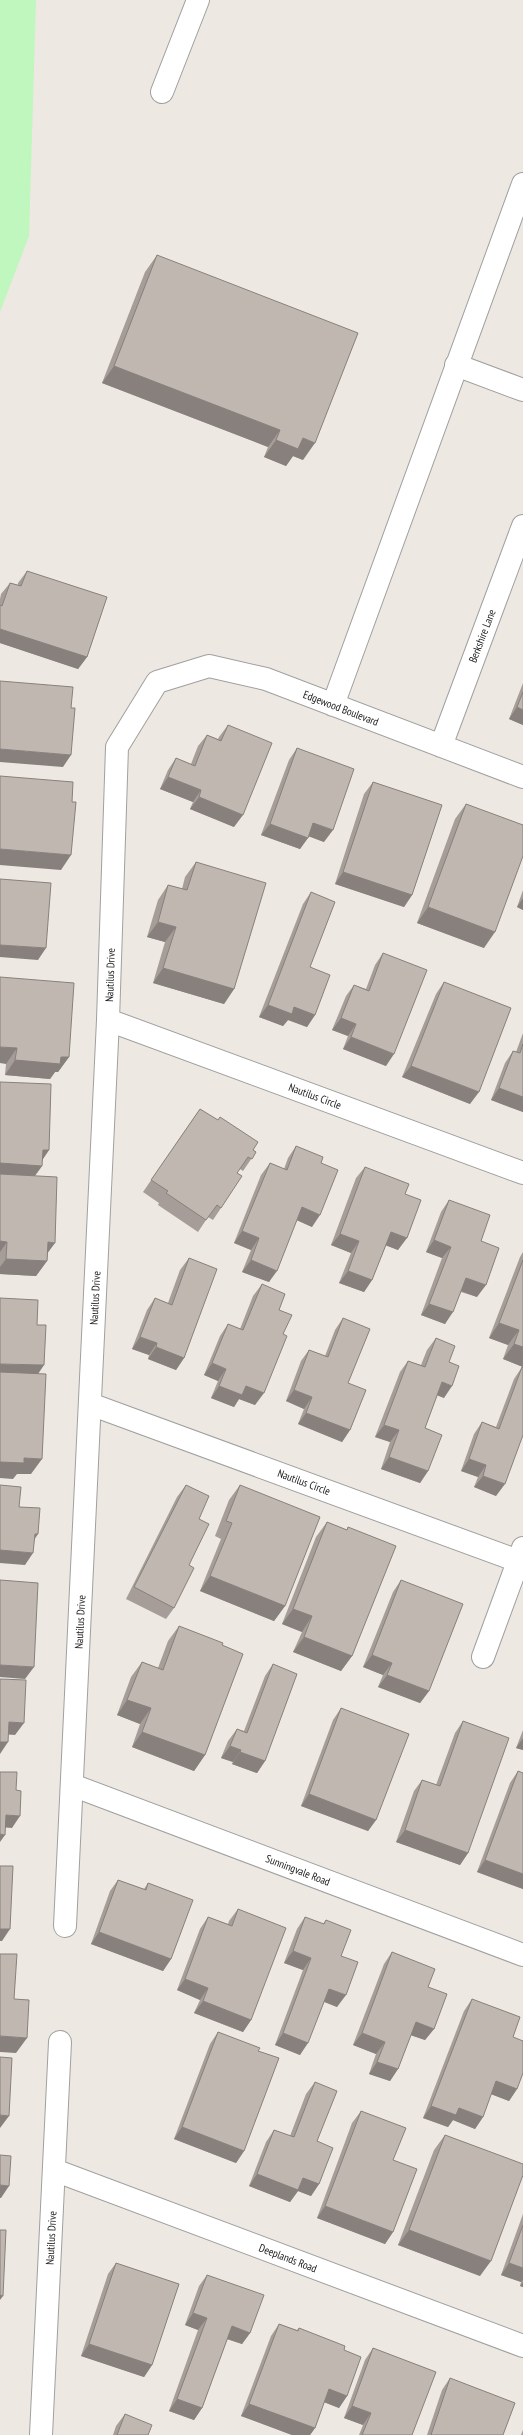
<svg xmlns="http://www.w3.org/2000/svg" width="523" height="2435" viewBox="0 0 523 2435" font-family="'PT Sans Narrow',sans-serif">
<rect width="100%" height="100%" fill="#ede8e1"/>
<path fill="#bff7be" d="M0,0H36L29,236L0,312Z"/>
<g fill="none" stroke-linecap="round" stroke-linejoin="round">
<defs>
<path id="minor" d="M162,92L198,0
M456,365L523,390
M333,705L523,184
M441,746L523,526
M108,1020L523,1173
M90,1404L518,1561
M483,1657L523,1548
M72,1785L523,1955
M65,1926L108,1020L117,747L157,682L209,666L266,679L523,777
M54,2170L523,2346
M41,2435L60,2042"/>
</defs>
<use href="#minor" stroke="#a0a0a0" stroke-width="24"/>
<use href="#minor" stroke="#fff" stroke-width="22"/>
</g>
<path fill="#a69d98" d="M157,255L303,460L293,456L286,466L264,457L268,447L102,383L145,272Z
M27,571L87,657L78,669L0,643V599L1,594L10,583L18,585V583Z
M523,683V725L509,719Z
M228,725L234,827L190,809L193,802L160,789L168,770L176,758L191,764L198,746L207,735L218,739L219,737Z
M297,748L324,842L309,836L300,849L261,835L289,760Z
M373,782L412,895L404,907L335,884L364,794Z
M466,804L484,948L417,923L455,819Z
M196,862L234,989L224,1004L153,983L165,942L147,937L158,900L168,885L182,889L185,877Z
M523,890V910L517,907Z
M311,892L310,967L315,1015L307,1027L288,1020L283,1026L259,1017L303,904Z
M383,953L386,1066L343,1049L348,1036L332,1030L346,996L354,985L366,989L375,965Z
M0,977L69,1057L58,1072H55L50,1079L5,1075L6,1064Z
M444,982L470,1104L402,1077L436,994Z
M523,1033V1112L491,1100L505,1063L513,1051L516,1052Z
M0,1082L49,1150L42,1160V1166L35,1176L48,1254L47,1261L36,1276L0,1274Z
M200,1109L256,1152L243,1171L240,1169L237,1173L221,1208L213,1220L208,1217L198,1232L158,1205L159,1203L143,1192Z
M296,1146L321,1163L312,1227L297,1220L269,1282L242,1272L251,1250L234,1243L261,1175L270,1163L284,1169L288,1158Z
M365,1167L405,1194L398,1250L386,1245L372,1280L364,1292L339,1283L351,1253L331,1245L356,1178Z
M449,1200L481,1241L477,1297L461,1292L445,1324L421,1315L442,1258L426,1252L441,1212Z
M523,1252V1367L503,1359L508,1345L489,1338L520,1257Z
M189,1258L184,1358L176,1370L148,1359L149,1355L132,1349L147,1310L155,1298L168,1303L180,1270Z
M262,1284L279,1310L283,1334L255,1405L239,1399L234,1407L211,1398L218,1381L204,1375L220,1336L228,1324L240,1329L253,1296Z
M343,1318L350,1430L342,1442L298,1424L304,1409L286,1401L301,1361L309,1350L325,1356L335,1330Z
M436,1338L449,1362L444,1398L437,1395L425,1428L428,1471L420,1483L381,1469L390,1442L375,1437L400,1372L408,1361L421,1365L427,1350Z
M522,1367L496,1496L474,1487L478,1477L461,1471L474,1434L482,1422L496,1427L514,1379Z
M186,1485L189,1565L174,1608L166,1619L126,1599L177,1497Z
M240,1485L285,1606L274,1621L200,1591L221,1539L215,1536L229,1500Z
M327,1522L347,1530L348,1527L352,1656L341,1671L293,1652L302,1632L282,1624L316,1537Z
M401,1580L429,1691L420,1703L378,1687L383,1675L363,1667L393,1592Z
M179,1626L222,1645L205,1755L194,1771L132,1747L140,1724L117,1715L131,1677L142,1662L158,1668L168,1641Z
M273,1664L265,1761L257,1773L232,1764L233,1762L221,1758L228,1741L237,1729L244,1731L265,1676Z
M341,1708L376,1820L368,1831L301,1806L333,1720Z
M463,1721L468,1853L460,1865L396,1842L414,1791L422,1780L436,1785L455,1733Z
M523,1730V1750L516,1748Z
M518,1771L523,1889L477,1872L510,1783Z
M118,1880L144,1889L148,1883L171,1959L163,1971L91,1944L110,1891Z
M238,1909L251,2020L243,2032L194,2013L200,2000L177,1990L200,1929L208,1917L228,1924L229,1921Z
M305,1917L323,1924L326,1920L341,1956L337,2007L324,2002L300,2055L275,2045L303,1970L284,1963L297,1929Z
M392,1952L428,1987L434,2029L425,2040L411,2035L398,2069L390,2081L369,2074L376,2054L353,2045L384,1964Z
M472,1999L513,2037L517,2089L509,2101L491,2094L483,2117L475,2129L453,2120L448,2127L423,2118L464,2011Z
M218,2032L258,2051L244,2151L236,2163L174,2139L210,2044Z
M315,2082L319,2184L311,2196L298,2191L290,2202L249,2186L266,2142L274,2130L290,2136L306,2094Z
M361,2111L393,2160V2232L385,2244L317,2218L352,2123Z
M445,2135L480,2276L398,2245L434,2150Z
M523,2214V2287L520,2286L521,2282L501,2275Z
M116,2263L152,2365L144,2377L81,2356L108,2274Z
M207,2275L250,2333L242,2344L227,2339L202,2408L194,2420L169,2411L198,2330L185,2325L199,2286Z
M279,2324L297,2330L299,2328L344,2350L347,2396L339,2408L324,2402L315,2428L310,2435H292L241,2416L271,2336Z
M373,2348L412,2435H359L363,2425L344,2418L365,2360Z
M450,2378L503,2435H427L442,2390Z
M125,2414L148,2435H113L116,2426Z
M523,2430V2435H521Z"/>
<path fill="#87807c" d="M114,366L280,430L268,447L102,383Z
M303,438L315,443L303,460L293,456L286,466L264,457L276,440Z
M0,629L87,657L78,669L0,643Z
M517,707L523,710V725L509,719Z
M0,749L71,755L63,767L0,762Z
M168,777L201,790L193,802L160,789Z
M199,797L243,815L234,827L190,809Z
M313,823L333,830L324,842L305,835Z
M270,824L308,838L300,849L261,835Z
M0,849L71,855L61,870L0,865Z
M343,872L412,895L404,907L335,884Z
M523,898V910L517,907Z
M428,907L495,932L484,948L417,923Z
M158,922L176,927L165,942L147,937Z
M0,945L46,948L38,960L0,957Z
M163,968L234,989L224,1004L153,983Z
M268,1005L294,1007L315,1015L307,1027L288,1020L283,1026L259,1017Z
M341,1018L356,1024L348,1036L332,1030Z
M351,1037L394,1054L386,1066L343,1049Z
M0,1047L17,1048L6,1064L0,1063Z
M61,1057H69L58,1072H55L50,1079L5,1075L15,1060Z
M411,1066L479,1092L470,1104L402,1077Z
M499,1088L523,1097V1112L491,1100Z
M43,1150H49L41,1162Z
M0,1163L42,1166L33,1178L0,1176Z
M302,1207L320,1215L312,1227L294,1219Z
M242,1231L259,1238L251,1250L234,1243Z
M391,1232L407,1238L398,1250L382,1244Z
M340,1234L359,1241L351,1253L331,1245Z
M434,1240L451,1247L442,1258L426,1252Z
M0,1241L7,1242L0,1252Z
M48,1242L55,1243L44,1258Z
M6,1259L47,1261L36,1276L0,1274V1267Z
M251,1260L277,1271L269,1282L242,1272Z
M348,1271L372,1280L364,1292L339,1283Z
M466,1278L486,1285L477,1297L458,1290Z
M429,1304L453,1312L445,1324L421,1315Z
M499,1323L519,1330L508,1345L489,1338Z
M140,1337L157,1343L149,1355L132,1349Z
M514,1344L523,1347V1367L503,1359Z
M156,1347L184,1358L176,1370L148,1359Z
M212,1363L226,1369L218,1381L204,1375Z
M0,1364L44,1365L36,1377L0,1376Z
M442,1382L452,1386L444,1398L434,1394Z
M219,1386H246L264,1393L255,1405L239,1399L234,1407L211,1398Z
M294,1390L312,1397L304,1409L286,1401Z
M306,1413L350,1430L342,1442L298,1424Z
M384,1425L399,1430L390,1442L375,1437Z
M389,1457L428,1471L420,1483L381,1469Z
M24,1458L42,1459L31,1474H17L13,1479L0,1478V1462Z
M469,1459L486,1465L478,1477L461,1471Z
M483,1476L505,1484L496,1496L474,1487Z
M35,1534H38L30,1546Z
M0,1550L33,1553L25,1565L0,1563Z
M210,1576L285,1606L274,1621L200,1591Z
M293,1609L312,1616L302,1632L282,1624Z
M304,1637L352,1656L341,1671L293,1652Z
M372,1655L392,1663L383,1675L363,1667Z
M0,1665L34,1667L25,1679L0,1677Z
M387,1675L429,1691L420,1703L378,1687Z
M127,1700L151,1708L140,1724L117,1715Z
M9,1722L24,1723L15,1735L1,1734Z
M142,1732L205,1755L194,1771L132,1747Z
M523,1738V1750L516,1748Z
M0,1742H8L0,1754Z
M230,1746L241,1750L233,1762L221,1758Z
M240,1752L265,1761L257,1773L232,1764Z
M309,1794L376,1820L368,1831L301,1806Z
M6,1815L20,1816L12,1828L0,1827Z
M405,1830L468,1853L460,1865L396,1842Z
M0,1834L5,1835L0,1842Z
M485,1860L523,1874V1889L477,1872Z
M0,1929H10L2,1941H0Z
M99,1932L171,1959L163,1971L91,1944Z
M293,1951L311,1958L303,1970L284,1963Z
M185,1979L208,1988L200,2000L177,1990Z
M329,1989L346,1995L337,2007L320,2000Z
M203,2001L251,2020L243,2032L194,2013Z
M416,2022L434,2029L425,2040L407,2034Z
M283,2033L308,2043L300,2055L275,2045Z
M362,2033L385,2042L376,2054L353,2045Z
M0,2036L27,2038L16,2053L0,2052Z
M377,2062L398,2069L390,2081L369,2074Z
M496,2081L517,2089L509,2101L488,2093Z
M431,2106L459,2108L483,2117L475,2129L453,2120L448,2127L423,2118Z
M0,2115L9,2116L0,2128Z
M182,2127L244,2151L236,2163L174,2139Z
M257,2174L303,2178L319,2184L311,2196L298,2191L290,2202L249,2186Z
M0,2185L9,2186L1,2198H0Z
M325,2206L393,2232L385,2244L317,2218Z
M409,2230L491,2261L480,2276L398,2245Z
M509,2263L523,2268V2280L521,2282L501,2275Z
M523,2282V2287L520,2286Z
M0,2295L3,2296L0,2300Z
M193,2313L207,2318L198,2330L185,2325Z
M232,2326L250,2333L242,2344L224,2338Z
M89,2344L152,2365L144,2377L81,2356Z
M329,2389L347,2396L339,2408L321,2401Z
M177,2399L202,2408L194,2420L169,2411Z
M249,2404L315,2428L310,2435H292L241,2416Z
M352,2406L371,2413L363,2425L344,2418Z"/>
<path fill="#c1b7b1" stroke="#87807c" d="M157,255L358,333L315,443L303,438L298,449L276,440L280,430L114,366Z
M27,571L107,597L87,657L0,629V605L2,606L10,583L21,586Z
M0,681L73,687L71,708H75L71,755L0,749Z
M523,692V710L517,707Z
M228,725L272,743L243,815L199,797L201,790L168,777L176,758L195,766L207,735L221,741Z
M297,748L354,769L333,830L313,823L308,838L270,824Z
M0,776L73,782L72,802H76L71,855L0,849Z
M373,782L442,805L412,895L343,872Z
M466,804L523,825V856L495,932L428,907Z
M196,862L266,883L234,989L163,968L176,927L158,922L168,885L187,890Z
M0,879L51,883L46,948L0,945Z
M311,892L335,902L310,967L330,975L315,1015L294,1007L292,1014L268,1005Z
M383,953L427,970L394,1054L351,1037L356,1024L341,1018L354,985L369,991Z
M0,977L74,983L69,1057H61L60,1064L15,1060L17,1048L0,1047Z
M444,982L511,1008L479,1092L411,1066Z
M523,1044V1097L499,1088L513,1051L520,1053Z
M0,1082L51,1084L49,1150H43L42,1166L0,1163Z
M200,1109L218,1120L220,1117L258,1142L253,1150L256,1152L252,1159L248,1157L237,1173L242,1176L221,1208L217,1205L206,1220L166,1193L168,1191L151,1180Z
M296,1146L323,1157L321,1163L338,1170L320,1215L302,1207L277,1271L251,1260L259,1238L242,1231L270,1163L287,1170Z
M365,1167L409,1184L405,1194L421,1200L407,1238L391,1232L372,1280L348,1271L359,1241L340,1234Z
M0,1174L57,1177L55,1243L48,1242L47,1261L6,1259L7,1242L0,1241Z
M449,1200L490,1215L481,1241L499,1248L486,1285L466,1278L453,1312L429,1304L451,1247L434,1240Z
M189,1258L217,1269L184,1358L156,1347L157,1343L140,1337L155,1298L172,1305Z
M523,1260V1347L514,1344L519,1330L499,1323Z
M262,1284L285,1294L279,1310L292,1315L283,1334L287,1336L264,1393L246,1386L242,1395L219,1386L226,1369L212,1363L228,1324L243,1330Z
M0,1298L38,1300L37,1325H46L44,1365L0,1364Z
M343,1318L370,1329L348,1383L366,1390L350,1430L306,1413L312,1397L294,1390L309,1350L328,1357Z
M436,1338L455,1346L449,1362L459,1366L452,1386L442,1382L425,1428L442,1435L428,1471L389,1457L399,1430L384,1425L408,1361L425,1367Z
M522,1367L523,1368V1435L505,1484L483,1476L486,1465L469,1459L482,1422L499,1429Z
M0,1372L46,1374L42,1459L24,1458V1463L0,1462Z
M0,1485L21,1487L19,1507L40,1508L38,1534H35L33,1553L0,1550Z
M186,1485L209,1496L199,1519L209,1524L189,1565L194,1568L174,1608L134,1587Z
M240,1485L320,1517L285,1606L210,1576L232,1523L226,1521Z
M327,1522L347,1530L348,1527L396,1546L352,1656L304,1637L312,1616L293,1609Z
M0,1580L38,1583L34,1667L0,1665Z
M401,1580L463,1604L429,1691L387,1675L392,1663L372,1655Z
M179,1626L223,1643L222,1645L243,1654L205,1755L142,1732L151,1708L127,1700L142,1662L163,1670Z
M273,1664L297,1674L265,1761L240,1752L241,1750L230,1746L237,1729L247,1733Z
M0,1679L26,1680L24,1723L9,1722L8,1742H0Z
M341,1708L409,1734L376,1820L309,1794Z
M463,1721L509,1738L468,1853L405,1830L422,1780L440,1786Z
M518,1771L523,1773V1874L485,1860Z
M0,1772H17L16,1790L21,1791L20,1816L6,1815L5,1835L0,1834Z
M0,1866H13L10,1929H0Z
M118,1880L146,1890L148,1883L193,1900L171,1959L99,1932Z
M238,1909L286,1928L251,2020L203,2001L208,1988L185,1979L208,1917L232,1926Z
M305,1917L324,1924L326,1920L351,1930L341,1956L358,1962L346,1995L329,1989L308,2043L283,2033L311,1958L293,1951Z
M392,1952L435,1969L428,1987L447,1994L434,2029L416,2022L398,2069L377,2062L385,2042L362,2033Z
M0,1954H17L14,1999L29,2000L27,2038L0,2036Z
M472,1999L520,2017L513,2037L523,2041V2073L517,2089L496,2081L483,2117L459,2108L456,2115L431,2106Z
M218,2032L260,2048L258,2051L279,2058L244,2151L182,2127Z
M0,2057L12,2058L9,2116L0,2115Z
M315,2082L337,2091L317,2141L333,2148L319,2184L303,2178L298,2190L257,2174L274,2130L294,2137Z
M361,2111L406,2128L393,2160L417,2169L393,2232L325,2206Z
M445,2135L523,2164V2175L491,2261L409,2230Z
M0,2155L11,2156L9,2186L0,2185Z
M523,2225V2268L509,2263Z
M0,2230H6L3,2296L0,2295Z
M116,2263L179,2284L152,2365L89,2344Z
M207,2275L264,2295L250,2333L232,2326L202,2408L177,2399L207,2318L193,2313Z
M279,2324L298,2331L299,2328L345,2346L344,2350L361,2357L347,2396L329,2389L315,2428L249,2404Z
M373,2348L436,2372L412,2435H362L371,2413L352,2406Z
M450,2378L515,2403L503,2435H431Z
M125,2414L152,2425L148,2435H117Z"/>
<g text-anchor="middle" stroke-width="3" stroke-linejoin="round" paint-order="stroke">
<g font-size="11" fill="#1c1c1c" stroke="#fff">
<text transform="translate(482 636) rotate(-69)" y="4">Berkshire Lane</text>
<text transform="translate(341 708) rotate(21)" y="4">Edgewood Boulevard</text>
<text transform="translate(110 975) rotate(-88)" y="4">Nautilus Drive</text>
<text transform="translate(315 1096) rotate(20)" y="4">Nautilus Circle</text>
<text transform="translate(95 1298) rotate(-87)" y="4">Nautilus Drive</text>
<text transform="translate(304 1482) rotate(20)" y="4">Nautilus Circle</text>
<text transform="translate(80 1622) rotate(-87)" y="4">Nautilus Drive</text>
<text transform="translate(298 1870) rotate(21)" y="4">Sunningvale Road</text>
<text transform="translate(51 2238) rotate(-87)" y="4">Nautilus Drive</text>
<text transform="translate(288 2258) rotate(21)" y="4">Deeplands Road</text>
</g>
</g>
</svg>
